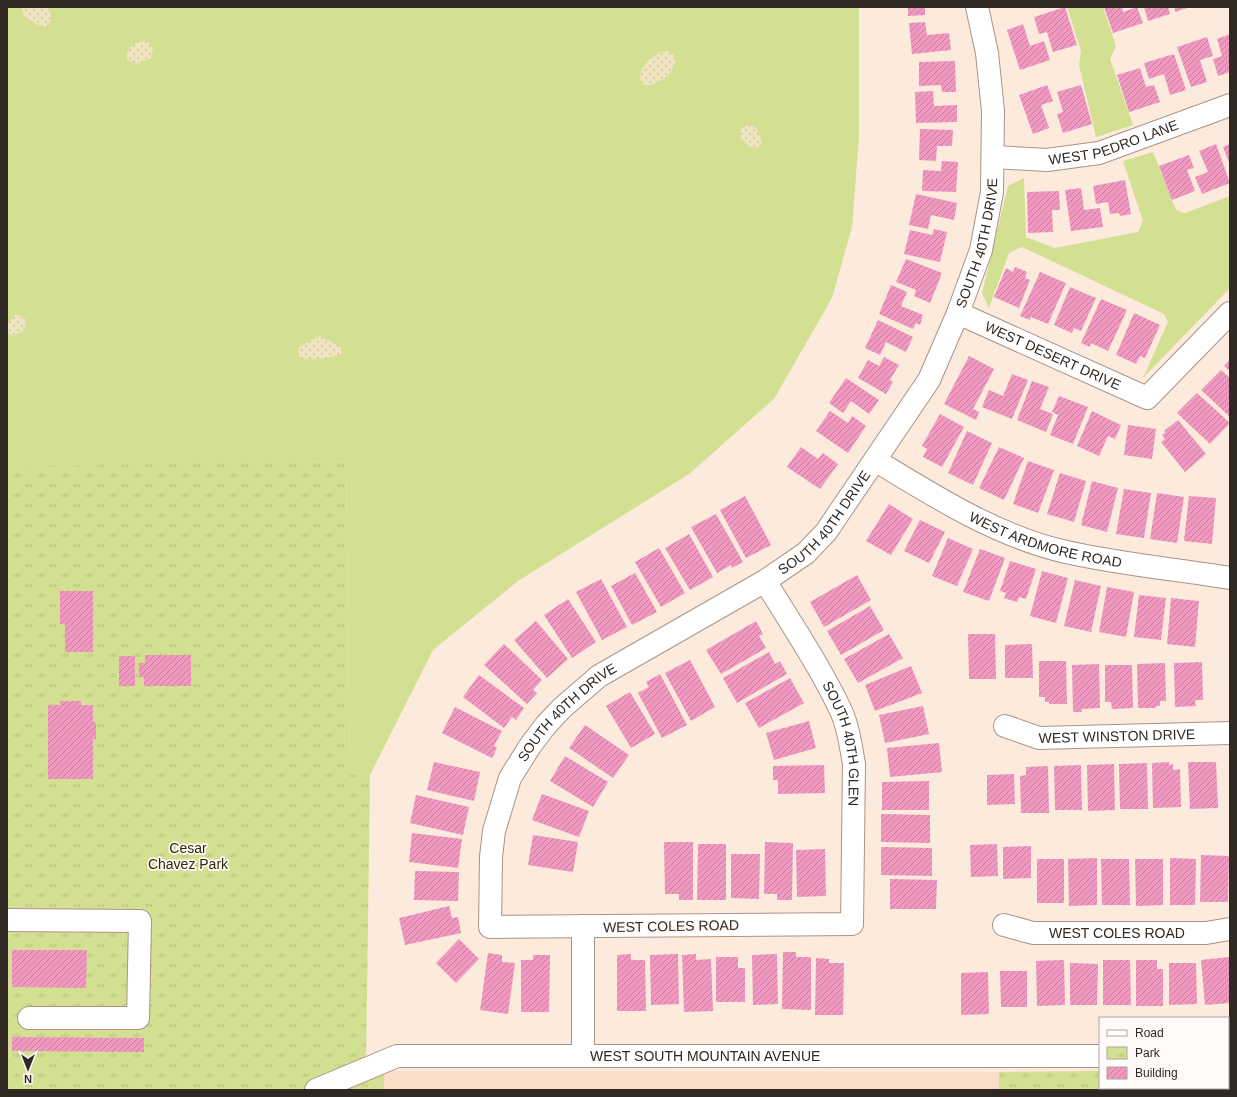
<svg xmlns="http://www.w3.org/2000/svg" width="1237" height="1097" viewBox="0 0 1237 1097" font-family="Arial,sans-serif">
<defs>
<pattern id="sand-dots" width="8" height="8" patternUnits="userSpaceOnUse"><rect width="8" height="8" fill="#eee4bf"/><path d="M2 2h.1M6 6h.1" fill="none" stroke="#ccc4a4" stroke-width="1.8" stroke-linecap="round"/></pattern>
<pattern id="park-tufts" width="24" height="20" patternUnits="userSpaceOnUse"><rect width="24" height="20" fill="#d3df91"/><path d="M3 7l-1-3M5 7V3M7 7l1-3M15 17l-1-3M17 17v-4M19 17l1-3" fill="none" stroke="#b5bf7d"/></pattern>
<pattern id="building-hatch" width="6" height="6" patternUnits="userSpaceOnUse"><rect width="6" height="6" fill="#f199c1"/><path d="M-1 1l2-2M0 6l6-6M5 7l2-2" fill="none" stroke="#c47d9c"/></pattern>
</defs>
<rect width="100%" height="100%" fill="#fceadd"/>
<path fill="#fbddc8" d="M384,1071L999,1072V1090H384Z"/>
<path fill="#d3df91" d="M7,7H859V136L852,227L832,298L774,399L689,474L518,581L433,650L370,775L350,774L346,461L7,469Z
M1067,7H1103L1116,46L1110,59L1133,125L1096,137L1079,65L1081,51Z
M1153,152L1176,210L1185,213L1230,196V288L1143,378L1168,322L1164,314L1022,247L1009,253L989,308L982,293L1008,186L1024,178L1026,237L1055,248L1138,232L1143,221L1123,161Z"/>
<path fill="url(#sand-dots)" d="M21,7H47L51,15V22L45,27L38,25L24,16Z
M147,41L153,48L151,58L136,64L127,60C124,48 137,41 147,41Z
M668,51L673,54L675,59C676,73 657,88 643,85C632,72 655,51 668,51Z
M747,125C758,124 759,134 762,143L757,148L750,147L741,139V129Z
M15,315L23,316L27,322L23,331L14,336L8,333L7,324Z
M320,336L341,347L343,350L341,354C333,358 306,362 299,357C293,345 312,341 320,336Z"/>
<path fill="url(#park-tufts)" d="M346,461L350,774L370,775L366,1068L384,1071V1090H7V467Z
M1100,1071V1088H1228V1071H1230V1090H999V1072Z"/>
<path fill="url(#building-hatch)" d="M908,7H925V15L908,16Z
M1065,7L1077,45L1053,52L1047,32L1039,34L1034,17Z
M1104,7H1122L1123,12L1137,7L1143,23L1113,33Z
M1144,7H1168L1170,14L1148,21Z
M1174,7H1190L1175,12Z
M925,22L927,35L949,33L951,50L912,54L909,23Z
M1023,24L1030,46L1044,41L1050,60L1020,70L1007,30Z
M1230,34V72L1218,76L1213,59L1222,56L1217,39Z
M1207,37L1213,56L1200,60L1207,82L1191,87L1177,47Z
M1174,54L1186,90L1170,95L1164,74L1149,79L1144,63Z
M955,61L956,92H942L941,85L919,86V62Z
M1140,68L1146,87L1154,85L1160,102L1129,112L1117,75Z
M1047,85L1053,101L1041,105L1049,128L1033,134L1019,95Z
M1081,85L1092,124L1063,133L1057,114L1063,112L1057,92Z
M933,91L934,106L957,105V122L916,123L915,92Z
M920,129L953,130L952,146H937L936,161L919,160Z
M1216,144L1230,183L1202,194L1195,177L1208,172L1199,151Z
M1230,144V165L1223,147Z
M1189,155L1194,168L1187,170L1195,191L1172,200L1159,166Z
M942,161L958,162L956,192L922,191L923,170L941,171Z
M1125,180L1131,214L1120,216L1119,213L1110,214L1108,202L1096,204L1093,186Z
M1081,188L1084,210L1100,208L1103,227L1071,231L1065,190Z
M1059,191L1060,210H1052L1053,232L1028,233L1027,192Z
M916,194L957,203L954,220L931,215L928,229L909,225Z
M934,229L947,232L940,262L904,254L910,230L932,235Z
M906,259L942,273L930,303L914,296L916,290L896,282Z
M1015,267L1027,272L1025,278L1030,280L1019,308L994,297L1006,268L1013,272Z
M1040,272L1066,283L1048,324L1031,317L1030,320L1020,316Z
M891,285L907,292L901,306L923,315L920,325L916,323L913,329L879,314Z
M1070,287L1096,298L1081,331L1074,328L1072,333L1054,325Z
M1101,299L1127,310L1108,351L1091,343L1090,347L1081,343Z
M1134,313L1160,325L1145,358L1140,356L1136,364L1116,355Z
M878,320L913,337L906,352L886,342L880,355L865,348Z
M969,356L994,369L973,409L979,412L976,420L944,404Z
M884,357L899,365L890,380L893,382L886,394L858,378L868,360L879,366Z
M1230,360V371L1224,366Z
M1221,370L1230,378V417L1201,390Z
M1012,374L1028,380L1012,419L982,407L989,390L1003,396Z
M846,378L879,400L869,414L851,401L843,413L829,403Z
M1032,381L1049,387L1040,409L1053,414L1046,432L1017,420Z
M1197,393L1230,423L1210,444L1177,413Z
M1059,396L1088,407L1073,444L1050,435L1058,415L1052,412Z
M830,411L848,423L852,416L866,426L848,453L816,431Z
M1092,411L1121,425L1115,439L1108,436L1099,456L1077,446Z
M940,414L964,427L942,467L923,457L927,449L922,446Z
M1178,420L1206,454L1185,472L1161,442L1165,439L1162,435L1166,432L1164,431Z
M1128,425L1156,429L1152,459L1124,455Z
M967,431L992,443L973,485L948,473Z
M801,447L818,459L823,453L838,464L820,489L787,467Z
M999,447L1024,458L1004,500L979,488Z
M1028,461L1054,470L1038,513L1013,504Z
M1060,473L1086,481L1074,522L1047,514Z
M1092,481L1118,488L1107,532L1081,525Z
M1124,489L1151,493L1144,538L1116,534Z
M1157,493L1184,497L1177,543L1150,539Z
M745,496L771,545L746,558L720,510Z
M1189,496L1216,498L1212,544L1184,541Z
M889,504L913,519L891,555L866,541Z
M716,514L743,562L732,568L731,565L717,573L691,527Z
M920,520L945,532L929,563L904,551Z
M689,534L713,577L690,590L665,548Z
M948,538L973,549L957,586L932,576Z
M659,548L685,593L661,607L635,562Z
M980,549L1005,558L989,601L963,592Z
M1010,561L1036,569L1026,599L1019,597L1017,602L1004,598L1006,593L1000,591Z
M1042,571L1068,578L1056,623L1030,616Z
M635,573L657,612L632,625L611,586Z
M857,575L871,600L824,627L810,602Z
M601,579L627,627L602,640L576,592Z
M1075,580L1101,586L1091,632L1064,626Z
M1107,587L1134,592L1126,637L1099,632Z
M60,591H93V652H65V624H60Z
M1139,595L1166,598L1161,640L1134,637Z
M1171,598L1199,601L1195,647L1167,644Z
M568,599L596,642L572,658L544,615Z
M870,606L884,630L841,655L827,631Z
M536,621L568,659L547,678L514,640Z
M756,621L763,634L759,636L766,648L721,674L706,650Z
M889,634L903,658L858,683L844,659Z
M968,634H995L996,679H969Z
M504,644L542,680L533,690L537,693L527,704L484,665Z
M1032,644L1033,678H1005V645Z
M769,652L775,664L780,661L787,674L737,703L723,678Z
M145,655H191V686H144V677H139V663H145Z
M119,656H135V686H119Z
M690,660L715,707L691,721L665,673Z
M1039,661H1066L1067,704H1049V702H1045V697H1039Z
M1202,662L1203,700H1195L1196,706L1175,707L1174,663Z
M1165,663L1166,701H1160V706H1156V708H1138L1137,664Z
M1099,664L1100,708L1082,709V712H1073L1072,665Z
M1105,665H1132L1133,708L1112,709L1111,702H1105Z
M911,666L922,693L875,711L865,685Z
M660,674L687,725L662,738L638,693L649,687L646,682Z
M479,675L524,708L516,720L512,717L504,728L463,697Z
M790,678L804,703L759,728L745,703Z
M630,692L655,734L631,748L606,706Z
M60,701H81V705H93V722H96V739H93V779H48V705H60Z
M923,706L929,734L885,743L879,715Z
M455,707L502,731L494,746L497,748L492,758L442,733Z
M809,721L816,748L774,760L766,733Z
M585,725L629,755L613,778L569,748Z
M939,743L942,772L890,777L887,748Z
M565,756L608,782L593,807L550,781Z
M434,762L480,772L474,801L427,790Z
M1169,762V765L1173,764V770L1180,769L1181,807L1153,808L1152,763Z
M1188,762H1216L1218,808L1190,809Z
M1147,763L1148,809H1120L1119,764Z
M1114,764L1115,810L1088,811L1087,765Z
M824,765L825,793L778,794V780H773V766Z
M1081,765L1082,810H1055L1054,766Z
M1048,766L1049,813H1021L1020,776L1026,775V767Z
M1014,774L1015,804L987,805V775Z
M929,781V810H882V782Z
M542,794L589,811L579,837L532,820Z
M416,795L469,807L463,835L410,823Z
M881,814L930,815V843L881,842Z
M412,833L462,839L458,868L409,862Z
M533,835L578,842L573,872L528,865Z
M664,842H693V900H679V894H665Z
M765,842L793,843L792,900H777V894H764Z
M698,844H726V900H697Z
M997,844L998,876L971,877L970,845Z
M1031,846V878L1003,879V847Z
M881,847L932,848V876L881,875Z
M825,849L826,896L797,897L796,850Z
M731,854H760L759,899L731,898Z
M1201,855L1229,856L1228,902H1200Z
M1097,858V905L1069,906L1068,859Z
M1170,858L1196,859L1195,905H1170Z
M1037,859H1064V903H1037Z
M1101,859H1129L1130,905H1102Z
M1135,859H1163V905L1136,906Z
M415,871L459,872L458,901L414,900Z
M890,879L937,880L936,909H890Z
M449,906L452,918L458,917L461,933L405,945L399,918Z
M459,939L479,959L456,983L436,963Z
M12,950H87L86,988L12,987Z
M783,952H796V957H811V1010L782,1009Z
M488,953L502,955V962L515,963L508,1014L480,1010Z
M631,954V960H645L646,1011H617V955Z
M678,954L679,1004L651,1005L650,955Z
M696,954V960L711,959L713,1011L684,1012L682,955Z
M777,954L778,1004L753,1005L752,955Z
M533,955H550L549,1012H521V960H533Z
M716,957H738V968H745V1002H716Z
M1229,957L1230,1003L1205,1005L1201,960Z
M816,958L829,959V963H844L843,1015H815Z
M1064,960L1065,1005L1037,1006L1036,961Z
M1103,960H1130L1131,1005H1103Z
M1136,960H1157V969H1163V1006H1136Z
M1070,963L1098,964L1097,1005H1070Z
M1169,963H1196L1197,1004L1169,1005Z
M1000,971H1027V1007H1001Z
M988,972L989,1014L961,1015V973Z
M12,1037L144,1038V1052L12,1051Z"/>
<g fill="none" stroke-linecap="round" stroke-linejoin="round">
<defs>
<g id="minor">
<path id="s1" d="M993,157L1047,160L1099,153L1230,105"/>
<path id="s2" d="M958,313L1147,398L1230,313"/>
<path id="s3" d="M875,460C934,496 995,535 1062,551C1117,564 1175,569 1230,578"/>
<path id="s4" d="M765,581C791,623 821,668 842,713C849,729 851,748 854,764L852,924L490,927L491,857L494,831L510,778L530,746L546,725L562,708L599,676L765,581L806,553L826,532L929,380L958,313L981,250L992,192L993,111L987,53L977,7"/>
<path id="s5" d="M1005,726L1039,738L1230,733"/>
<path d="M7,920L140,921L138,1018H29"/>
<path id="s6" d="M1004,925L1033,933H1206L1230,929"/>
<path d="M583,1056V926"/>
<path d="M1228,1056H1230"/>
<path id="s7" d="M316,1090L397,1056H1100"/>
</g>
</defs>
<use href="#minor" stroke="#aa9485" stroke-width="24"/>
<use href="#minor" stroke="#fff" stroke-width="22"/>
</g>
<g text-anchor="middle" stroke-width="3.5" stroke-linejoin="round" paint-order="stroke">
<g font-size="14" fill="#302822" stroke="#fffaf7">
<text dy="5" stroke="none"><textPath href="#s1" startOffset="123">WEST PEDRO LANE</textPath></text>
<text dy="5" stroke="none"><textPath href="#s4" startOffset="1615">SOUTH 40TH DRIVE</textPath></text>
<text dy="5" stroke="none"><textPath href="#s2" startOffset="104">WEST DESERT DRIVE</textPath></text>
<text dy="5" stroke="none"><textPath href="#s4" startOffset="1291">SOUTH 40TH DRIVE</textPath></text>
<text dy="5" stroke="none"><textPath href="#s3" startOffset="190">WEST ARDMORE ROAD</textPath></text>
<text dy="5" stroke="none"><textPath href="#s4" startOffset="967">SOUTH 40TH DRIVE</textPath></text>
<text dy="5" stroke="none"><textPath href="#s5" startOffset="114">WEST WINSTON DRIVE</textPath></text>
<text dy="5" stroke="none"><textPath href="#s4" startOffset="183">SOUTH 40TH GLEN</textPath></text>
<text transform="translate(671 926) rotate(-1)" y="5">WEST COLES ROAD</text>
<text dy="5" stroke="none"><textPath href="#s6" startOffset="114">WEST COLES ROAD</textPath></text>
<text dy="5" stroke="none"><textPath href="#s7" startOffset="396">WEST SOUTH MOUNTAIN AVENUE</textPath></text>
</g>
<g font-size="14" fill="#292d06" stroke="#fffaf7">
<text x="188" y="853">Cesar<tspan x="188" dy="16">Chavez Park</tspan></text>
</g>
</g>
<rect width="1237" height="1097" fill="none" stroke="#302822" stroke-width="16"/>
<rect x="1099" y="1017" width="130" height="72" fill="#fffaf7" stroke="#aca6a2"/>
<rect x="1107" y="1030" width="20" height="6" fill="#ffffff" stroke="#aca6a2"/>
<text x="1135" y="1037" font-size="12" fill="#302822">Road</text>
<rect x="1107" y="1047" width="20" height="12" fill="url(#park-tufts)" stroke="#aca6a2"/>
<text x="1135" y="1057" font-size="12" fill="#302822">Park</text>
<rect x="1107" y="1067" width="20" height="12" fill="url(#building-hatch)" stroke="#aca6a2"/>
<text x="1135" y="1077" font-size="12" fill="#302822">Building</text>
<g transform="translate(28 1069) rotate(180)" stroke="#fffaf7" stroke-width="3" paint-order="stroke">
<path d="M0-3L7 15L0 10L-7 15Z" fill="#302822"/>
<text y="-6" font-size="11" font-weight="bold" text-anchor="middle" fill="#302822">N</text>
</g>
</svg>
